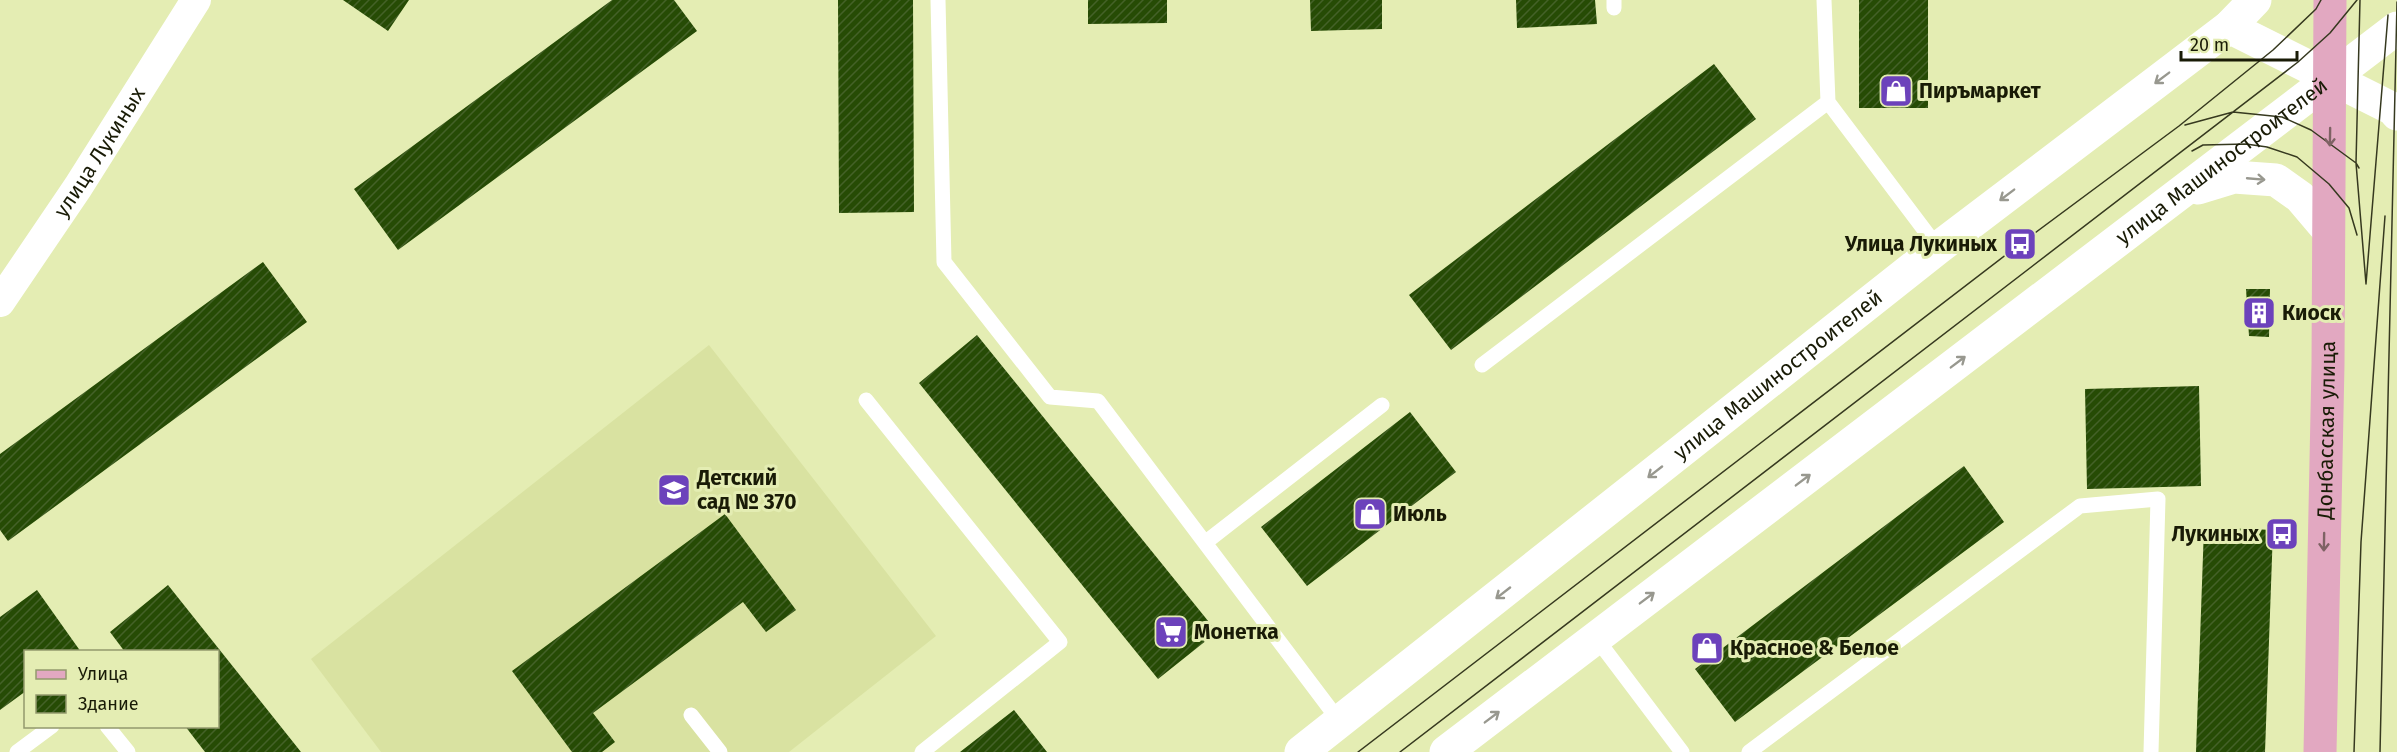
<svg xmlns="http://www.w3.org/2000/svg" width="2397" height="752" viewBox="0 0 2397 752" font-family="'Fira Sans',sans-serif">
<defs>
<pattern id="building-hatch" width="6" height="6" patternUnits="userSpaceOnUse" patternTransform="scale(1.5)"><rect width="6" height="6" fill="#264b05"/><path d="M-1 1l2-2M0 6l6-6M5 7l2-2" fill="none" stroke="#446128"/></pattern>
</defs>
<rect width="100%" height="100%" fill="#e4edb3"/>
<path fill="#d9e2a1" d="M709,345L936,636L789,752H381L311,659Z"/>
<path fill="url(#building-hatch)" d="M343,0H409L388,31Z
M612,0H674L697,31L398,250L354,189Z
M838,0H913L914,212L839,213Z
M1088,0H1167V23L1088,24Z
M1310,0H1382V29L1311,31Z
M1516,0H1595L1597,24L1517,28Z
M1859,0H1928V108H1859Z
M1714,64L1756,119L1451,350L1409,295Z
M263,262L307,322L8,541L0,530V454Z
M2246,289H2270L2269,337L2249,336Z
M977,335L1217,632L1158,679L919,383Z
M2199,386L2201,486L2087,489L2085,389Z
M1410,412L1456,472L1307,586L1261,527Z
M1964,466L2004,522L1735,722L1695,669Z
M725,514L796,610L766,632L743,602L593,713L615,742L602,752H572L512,671Z
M2204,527L2273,530L2265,752H2196Z
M168,585L301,752H205L185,726H218V652H125L110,632Z
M37,590L81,652H26V691L0,710V617Z
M1014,710L1047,752H960Z"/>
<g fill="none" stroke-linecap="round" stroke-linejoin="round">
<path stroke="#fff" stroke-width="15" d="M938,0L944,262L1050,397L1098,401L1340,722
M1614,0V8
M1824,0L1828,102L1938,248
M1482,365L1828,102
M866,400L1060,642L922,752
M1206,542L1382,405
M1596,638L1682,752
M691,715L720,752
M107,726L128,752
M17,752L52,726
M1749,752L2080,506L2158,499L2151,752"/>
<path stroke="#fff" stroke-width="30" id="s1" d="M0,302L78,187L196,0"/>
<g stroke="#fff" stroke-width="33">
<path d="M2229,27L2393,109L2397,114"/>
<path d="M2198,188L2234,177L2276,180L2300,197L2328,230"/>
<path id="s2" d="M1301,752L1938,248L2229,27L2255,0"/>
<path id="s3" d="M1446,752L2397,28"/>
</g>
<path stroke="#e2a8c1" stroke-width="33" id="s4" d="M2320,752L2328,364L2330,0"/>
<path stroke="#36391f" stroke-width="1.5" d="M2360,0L2356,163L2366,284L2388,15
M2185,125L2233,112L2282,117L2311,130L2356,163L2359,168
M2192,151L2203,145L2246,144L2267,147L2297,157L2329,184L2349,208L2357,235
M1358,752L2020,244L2179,126L2273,50L2316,9L2321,0
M1400,752L2298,62L2330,33L2357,0
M2354,752L2361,542L2385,216
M2380,752L2397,2"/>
</g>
<defs><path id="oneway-shaft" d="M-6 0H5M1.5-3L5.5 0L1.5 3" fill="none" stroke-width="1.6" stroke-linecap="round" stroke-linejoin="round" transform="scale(1.5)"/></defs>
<g stroke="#98988f">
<use href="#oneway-shaft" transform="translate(2162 78) rotate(143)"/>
<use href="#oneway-shaft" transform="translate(2256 179) rotate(5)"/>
<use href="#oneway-shaft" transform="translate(2007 195) rotate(143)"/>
<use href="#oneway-shaft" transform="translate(1958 362) rotate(-37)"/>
<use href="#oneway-shaft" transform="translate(1655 472) rotate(142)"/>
<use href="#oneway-shaft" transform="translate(1803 480) rotate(-37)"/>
<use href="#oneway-shaft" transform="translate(1503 593) rotate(142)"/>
<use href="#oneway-shaft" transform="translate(1647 598) rotate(-37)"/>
<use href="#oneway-shaft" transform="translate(1492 717) rotate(-37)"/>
</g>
<g stroke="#7e6264">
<use href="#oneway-shaft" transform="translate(2330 137) rotate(91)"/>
<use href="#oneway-shaft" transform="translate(2324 542) rotate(91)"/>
</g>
<defs>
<symbol id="shop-square" viewBox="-11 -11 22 22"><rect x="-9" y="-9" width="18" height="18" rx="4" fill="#6c42bb" stroke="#e4edb3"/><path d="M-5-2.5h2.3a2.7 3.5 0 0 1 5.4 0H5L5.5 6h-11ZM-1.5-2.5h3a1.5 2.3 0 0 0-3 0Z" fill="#fff"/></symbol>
<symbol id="bus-square" viewBox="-11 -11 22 22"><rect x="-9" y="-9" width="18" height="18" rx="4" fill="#6c42bb" stroke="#e4edb3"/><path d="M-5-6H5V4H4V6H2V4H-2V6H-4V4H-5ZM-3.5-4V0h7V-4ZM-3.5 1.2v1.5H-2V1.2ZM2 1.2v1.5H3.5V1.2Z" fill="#fff"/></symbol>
<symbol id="building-square" viewBox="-11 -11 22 22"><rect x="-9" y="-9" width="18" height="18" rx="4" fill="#6c42bb" stroke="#e4edb3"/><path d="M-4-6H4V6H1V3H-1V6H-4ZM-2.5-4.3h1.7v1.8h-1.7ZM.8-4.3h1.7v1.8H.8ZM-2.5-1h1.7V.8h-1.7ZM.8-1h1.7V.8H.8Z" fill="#fff"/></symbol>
<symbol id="school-square" viewBox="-11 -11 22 22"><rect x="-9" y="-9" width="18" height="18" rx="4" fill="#6c42bb" stroke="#e4edb3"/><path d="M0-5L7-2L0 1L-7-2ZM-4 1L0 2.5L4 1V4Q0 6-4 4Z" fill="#fff"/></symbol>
<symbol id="supermarket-square" viewBox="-11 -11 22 22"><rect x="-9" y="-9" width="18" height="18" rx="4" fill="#6c42bb" stroke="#e4edb3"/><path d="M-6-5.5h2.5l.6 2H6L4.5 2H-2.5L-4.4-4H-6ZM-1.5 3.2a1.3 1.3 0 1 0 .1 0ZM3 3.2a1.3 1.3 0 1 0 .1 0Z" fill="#fff"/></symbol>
</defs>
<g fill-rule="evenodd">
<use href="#shop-square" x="1877" y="72" width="38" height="38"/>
<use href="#bus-square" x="2001" y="225" width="38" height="38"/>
<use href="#building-square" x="2240" y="294" width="38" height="38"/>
<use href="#school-square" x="655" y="471" width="38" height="38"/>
<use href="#shop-square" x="1351" y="495" width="38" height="38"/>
<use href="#bus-square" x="2263" y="515" width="38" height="38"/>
<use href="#supermarket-square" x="1152" y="613" width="38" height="38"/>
<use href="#shop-square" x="1688" y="629" width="38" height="38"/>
</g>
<g text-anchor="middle" stroke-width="6" stroke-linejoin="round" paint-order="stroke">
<g font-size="21" font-weight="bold" fill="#191b06" stroke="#e4edb3" text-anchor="start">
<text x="1919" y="98">Пиръмаркет</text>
<text x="1997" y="251" text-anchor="end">Улица Лукиных</text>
<text x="2282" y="320">Киоск</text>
<text x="697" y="485">Детский<tspan x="697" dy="24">сад № 370</tspan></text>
<text x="1393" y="521">Июль</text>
<text x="2259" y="541" text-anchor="end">Лукиных</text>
<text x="1194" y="639">Монетка</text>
<text x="1730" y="655">Красное &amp; Белое</text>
</g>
<g font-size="21" fill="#191b06" stroke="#e4edb3">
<text dy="7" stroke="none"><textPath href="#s1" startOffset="180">улица Лукиных</textPath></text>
<text dy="7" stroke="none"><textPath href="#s3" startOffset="975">улица Машиностроителей</textPath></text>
<text dy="7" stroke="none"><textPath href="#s2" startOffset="608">улица Машиностроителей</textPath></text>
<text dy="7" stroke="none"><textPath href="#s4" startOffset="322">Донбасская улица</textPath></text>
</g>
</g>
<rect x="24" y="650" width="195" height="78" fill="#e4edb3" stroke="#93996e" stroke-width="1.5"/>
<rect x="36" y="670" width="30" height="9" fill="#e2a8c1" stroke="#93996e" stroke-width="1.5"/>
<text x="78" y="680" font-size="18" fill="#191b06">Улица</text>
<rect x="36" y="695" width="30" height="18" fill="url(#building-hatch)" stroke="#93996e" stroke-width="1.5"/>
<text x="78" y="710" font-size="18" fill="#191b06">Здание</text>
<path d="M2181 51v9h116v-9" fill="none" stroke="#191b06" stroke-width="3"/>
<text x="2190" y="51" font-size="18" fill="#191b06" stroke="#e4edb3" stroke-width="4.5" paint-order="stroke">20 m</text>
</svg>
